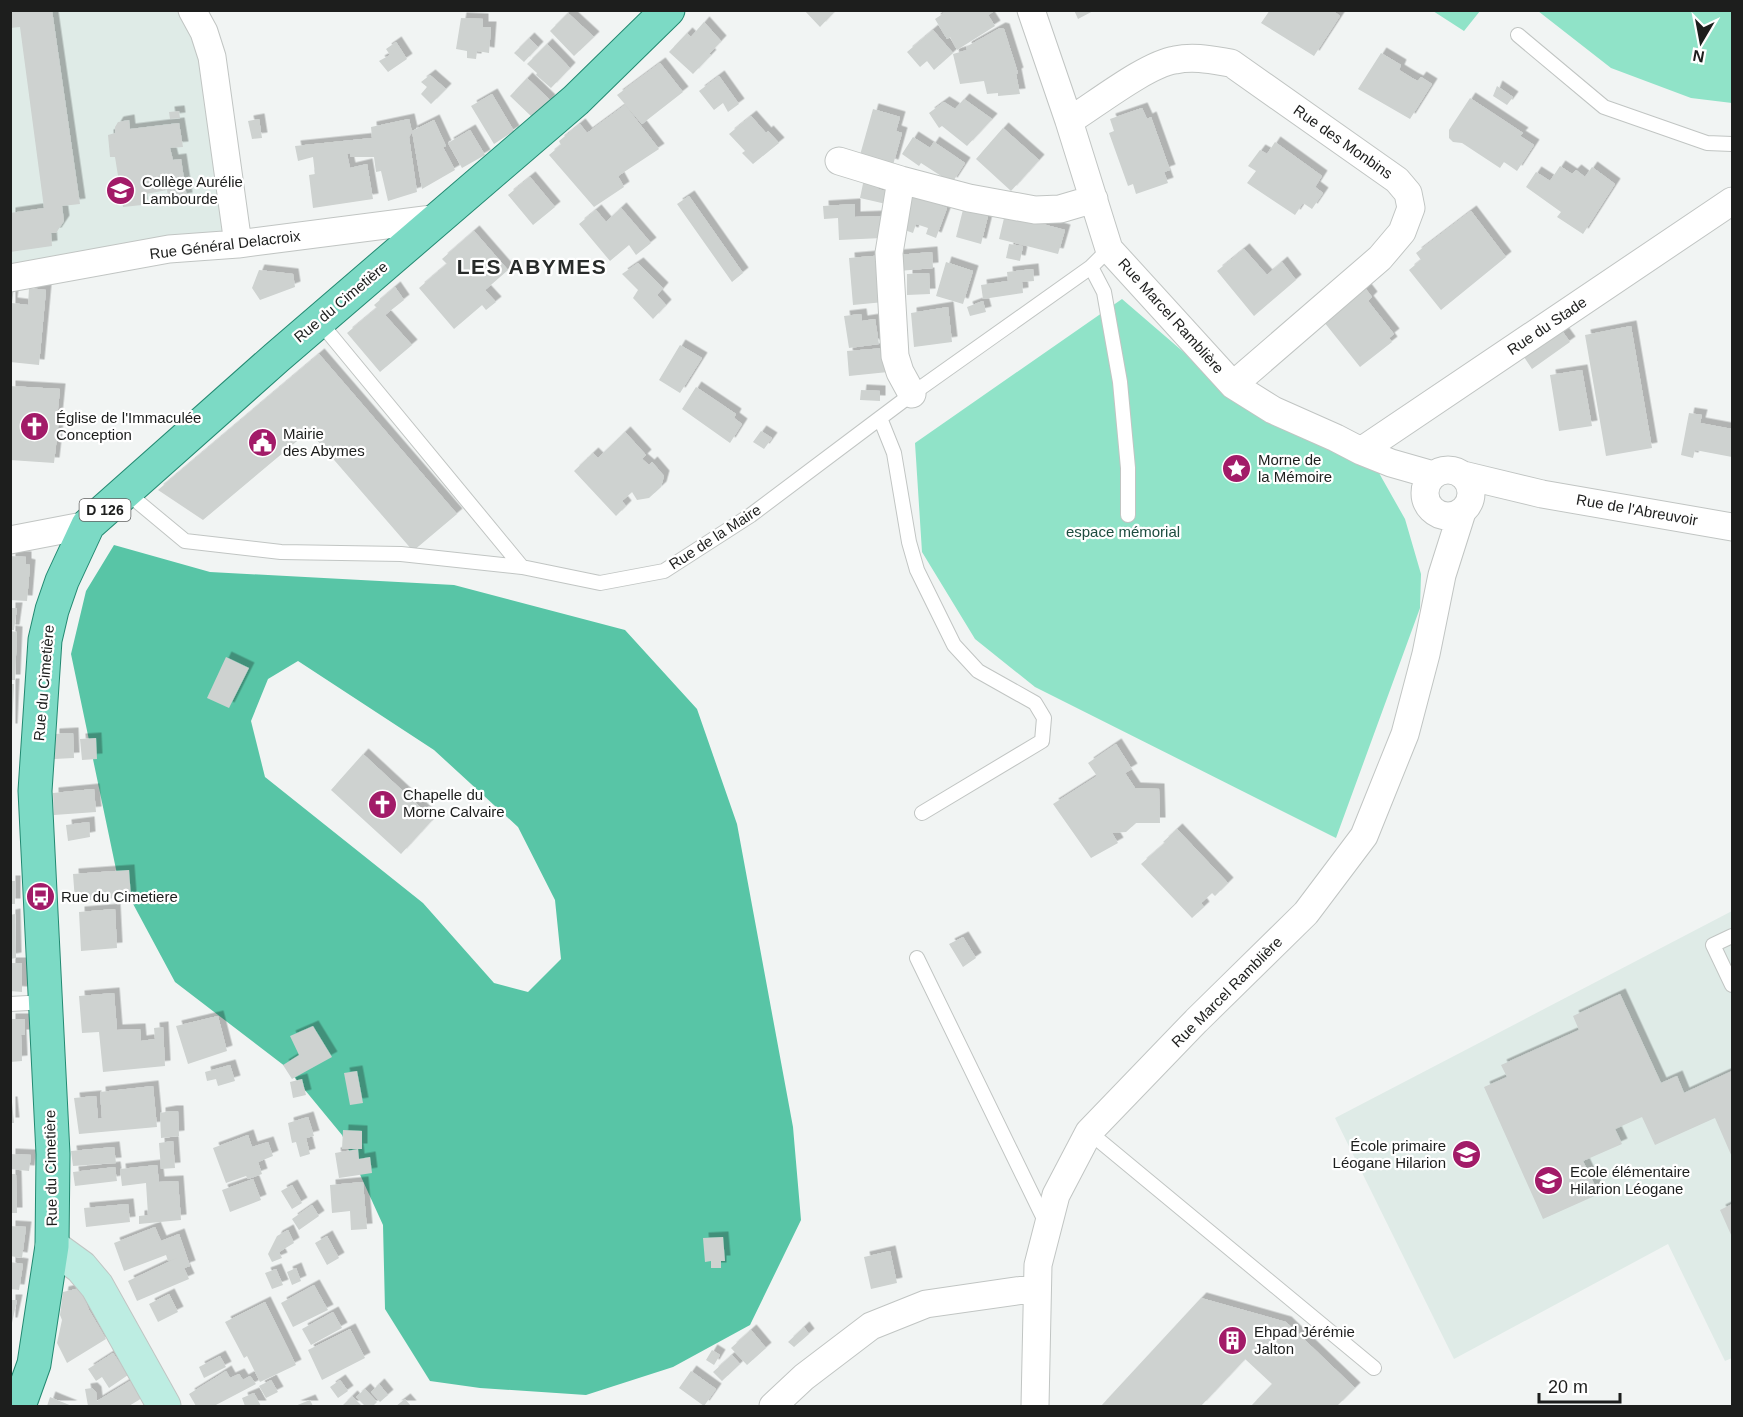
<svg xmlns="http://www.w3.org/2000/svg" width="1743" height="1417" viewBox="0 0 1743 1417" font-family="Arial,sans-serif">
<defs>
<filter id="shadow"><feDropShadow dx="5.5" dy="-5.5" stdDeviation="0" flood-color="#0004"/></filter>
</defs>
<rect width="100%" height="100%" fill="#f1f4f3"/>
<path fill="#dfebe7" d="M11,11H192L238,244L11,278Z
M1732,911V1358L1725,1361L1668,1244L1454,1359L1335,1118Z"/>
<path fill="#90e3c8" d="M1433,11H1480L1464,31Z
M1538,11H1732V103L1691,98L1611,68Z
M1122,299L1252,411L1379,473L1405,519L1421,574L1420,608L1336,838L1035,687L975,639L922,552L915,443Z"/>
<path fill="#58c5a6" fill-rule="evenodd" d="M114,545L210,572L454,585L625,630L697,709L737,824L793,1127L801,1220L750,1325L673,1367L586,1395L480,1388L430,1381L385,1309L383,1225L342,1135L286,1067L175,982L117,874L71,654L86,591ZM298,661L434,750L518,827L555,900L561,959L528,992L494,983L423,903L265,777L251,721L268,679Z"/>
<path fill="#ced2d0" filter="url(#shadow)" d="M10,10H52L80,204L62,206L64,221L56,233H51L52,246L10,252V213L44,208L20,27L10,28Z
M804,10H836L820,27Z
M943,10H996L988,15L995,26L957,50L950,37L947,39L935,19L944,13Z
M1074,10H1095L1078,19Z
M1270,10H1332L1340,16L1314,56L1261,23Z
M568,13L594,37L574,56L550,31Z
M461,18L483,19V27H491L489,53L477,51L476,59L467,58V51L456,49Z
M704,22L721,41L709,54L711,55L693,74L669,52L687,33L691,37Z
M1000,28L1004,29L1018,73L1016,74L1020,94L998,96V93L987,94L984,81L960,84L953,54L967,50L966,47Z
M933,30L953,53L934,70L927,61L920,67L907,52Z
M529,38L538,47L524,62L514,53Z
M396,42L407,59L388,72L379,61L390,55L386,49Z
M547,44L570,68L551,88L536,75L537,73L527,64Z
M1381,53L1401,65L1399,70L1412,78L1418,81L1421,77L1432,84L1410,119L1358,89Z
M660,63L683,92L642,124L617,95Z
M430,75L446,89L431,104L421,94L427,87L421,82Z
M719,76L739,104L728,112L723,103L714,110L699,91Z
M527,78L550,100L533,118L510,96Z
M1497,86L1513,97L1507,105L1493,96Z
M492,94L514,131L494,144L471,106Z
M1470,98L1523,133L1520,136L1534,145L1517,171L1504,162L1500,168L1462,143L1453,142L1449,138V130Z
M964,99L992,119L967,146L942,126L939,128L929,113L944,102L955,109Z
M625,105L659,149L618,176L624,187L594,207L549,155L561,145L559,141L580,124L587,133Z
M1142,108L1147,119L1151,117L1170,170L1164,172L1168,183L1136,194L1133,184L1128,186L1109,133L1114,131L1110,119Z
M873,109L900,117L896,131L902,133L893,165L860,155Z
M179,111L180,118L170,119L169,112Z
M751,116L766,133L768,131L779,143L753,164L742,153L745,151L729,134Z
M259,119L262,138L252,139L248,121Z
M409,119L412,132L409,137L417,192L388,201L381,171L376,172L374,157H350V153L347,154L350,168L367,164L373,199L313,208L309,175L315,174L313,157L298,161L295,146L372,138L371,127Z
M129,120L130,129L179,123L183,147L170,148L173,160L181,159L187,198L169,201L167,190L141,195L142,205L123,207L115,157H110L108,135L115,133V127L118,122Z
M434,120L446,146L443,147L455,170L422,189L412,131Z
M1003,128L1039,160L1011,191L976,159Z
M470,130L485,155L462,168L448,143Z
M913,137L930,148L934,142L965,163L952,183L921,163L919,166L902,154Z
M1275,142L1322,176L1315,187L1323,193L1312,209L1303,203L1295,215L1247,183L1256,171L1248,166L1260,150L1267,154Z
M1560,166L1572,174L1576,170L1585,177L1592,167L1615,184L1583,234L1557,217L1561,212L1526,187L1536,172L1550,181Z
M865,174L880,178L878,189L889,192L886,204L860,198Z
M530,177L555,207L533,225L508,195Z
M936,193L932,202L947,208L936,238L926,234L928,228L916,224L913,233L899,228L909,194Z
M689,196L743,273L732,282L677,204Z
M965,202L990,208L981,244L956,237Z
M855,204V217L882,216V238L839,240L838,218L824,219L823,206Z
M621,208L651,243L636,255L629,245L610,261L579,224L596,210L606,222Z
M1471,211L1506,257L1441,310L1409,270L1421,260L1416,253Z
M1005,214L1065,230L1058,254L999,239Z
M474,231L508,270L485,290L496,302L486,310L482,305L454,329L419,288L447,264L442,259Z
M1009,244L1023,246L1020,261L1006,258Z
M1244,249L1267,275L1282,262L1296,280L1254,316L1217,271Z
M932,252L933,268L899,271L897,255Z
M885,255L884,302L853,305L849,258Z
M946,262L973,271L963,304L936,296Z
M638,263L663,288L657,295L666,305L653,319L633,298L638,290L622,274Z
M1033,269L1034,281L1022,282L1023,293L983,299L981,285L1008,281L1007,272Z
M259,270L293,274L295,287L260,300L252,288Z
M929,273L930,294L907,295V274Z
M1362,284L1372,297L1368,301L1394,334L1389,338L1392,342L1360,367L1320,317Z
M10,287H14L12,303L28,305L29,288L46,290L39,365L10,362Z
M395,287L404,300L385,315L412,345L380,372L347,333L377,308L374,305Z
M983,301L986,312L970,316L967,307Z
M948,307L952,342L914,347L911,313Z
M861,314L862,321L875,319L879,344L849,348L844,316Z
M1631,326L1652,448L1606,456L1585,335Z
M1560,328L1570,342L1532,369L1522,354Z
M680,345L702,358L680,393L659,380Z
M885,348L888,372L849,376L847,351Z
M319,354L457,514L413,551L309,431L203,520L158,490Z
M1582,370L1592,426L1559,431L1550,375Z
M10,386L60,389L57,419H59L54,463L10,460Z
M696,387L736,414L734,418L742,424L730,443L682,409Z
M861,390L880,391V401L860,400Z
M1689,413L1702,415L1700,423L1732,429V457L1695,450L1693,458L1681,455Z
M761,431L772,438L764,449L753,442Z
M625,432L646,455L642,459L649,465L652,462L664,476L661,487L649,498L637,500L632,492L622,501L626,506L616,516L574,471L593,453L598,458Z
M10,556L26,557V564L30,565L27,601L10,600Z
M10,608H17L14,630H10Z
M10,631L17,632L15,680H10Z
M226,657L249,668L229,708L207,698Z
M10,684H14L12,729H10Z
M73,733L74,758L54,759V734Z
M96,738L97,759L82,760L80,739Z
M1116,744L1132,769L1125,773L1135,788L1159,789L1160,823H1136L1126,832L1112,833L1118,843L1091,858L1053,804L1097,776L1088,763Z
M363,754L433,819L401,854L331,790Z
M94,789L96,812L54,815L53,793Z
M89,822L90,837L68,841L66,825Z
M1177,829L1228,883L1215,896L1212,893L1201,903L1204,907L1192,918L1141,864L1165,843L1163,842Z
M129,870L131,897L75,901L73,874Z
M10,881H15V904H10Z
M115,909L117,948L81,951L79,912Z
M15,914L16,958L10,959V915Z
M963,937L976,958L963,967L949,944Z
M10,963H22V992L10,991Z
M114,993L117,1030L140,1029L141,1041L155,1039L154,1028L163,1027L165,1066L103,1072L99,1032L82,1033L79,996Z
M1620,994L1661,1083L1677,1076L1684,1093L1732,1071V1157L1715,1118L1655,1145L1642,1117L1615,1129L1622,1144L1583,1161L1599,1194L1543,1219L1484,1087L1507,1077L1501,1065L1579,1030L1573,1016Z
M218,1016L227,1051L188,1064L176,1026Z
M10,1019H25V1035H21L22,1061L10,1062Z
M313,1026L332,1057L292,1079L283,1065L299,1055L290,1036Z
M230,1065L235,1081L218,1086L216,1079L207,1081L205,1072Z
M357,1071L363,1103L350,1105L344,1073Z
M302,1079L306,1095L293,1098L290,1082Z
M153,1086L157,1127L79,1134L74,1098L96,1096L98,1119L102,1118L100,1092Z
M10,1102H12L14,1123H10Z
M171,1111H178L179,1136L161,1138L160,1113Z
M308,1117L314,1136L306,1138L310,1154L300,1157L296,1142L292,1143L288,1123Z
M343,1130L362,1131V1149H342Z
M248,1135L252,1147L268,1142L273,1156L258,1162L262,1174L248,1179L246,1176L226,1183L213,1148Z
M173,1141L175,1168L161,1169L159,1143Z
M114,1147L116,1163L73,1166L71,1151Z
M358,1149L359,1159L370,1157L372,1173L339,1178L335,1153Z
M10,1154L31,1155L29,1171L10,1169Z
M157,1165L159,1182L178,1181L181,1220L139,1224V1216L148,1215L146,1183L122,1186L120,1169Z
M115,1167L117,1181L75,1186L73,1172Z
M10,1174H16L17,1213H10Z
M253,1179L261,1200L230,1212L222,1190Z
M363,1182L367,1229L351,1230L350,1211L332,1213L330,1185Z
M292,1185L302,1203L292,1209L281,1191Z
M128,1204L130,1222L86,1227L84,1208Z
M1732,1204V1237L1720,1210Z
M312,1205L319,1216L299,1230L292,1219Z
M10,1226L26,1227L22,1258L10,1256Z
M155,1227L161,1241L179,1234L190,1266L184,1268L189,1279L137,1301L128,1281L177,1258L168,1261L166,1255L124,1271L114,1243Z
M288,1230L294,1243L279,1252L282,1258L272,1262L268,1254L277,1236Z
M327,1236L339,1258L327,1265L315,1243Z
M723,1237L725,1261H721V1268H711V1261L705,1262L703,1238Z
M890,1251L897,1283L871,1289L864,1257Z
M10,1262L23,1264L19,1290L10,1289Z
M296,1268L301,1281L292,1285L287,1272Z
M276,1269L283,1285L272,1289L265,1273Z
M314,1285L328,1310L293,1327L281,1303Z
M80,1288L89,1310L106,1339L67,1363L57,1343L62,1320L60,1315L63,1292Z
M169,1294L178,1312L158,1322L149,1304Z
M1201,1298L1286,1322L1355,1388L1337,1406H1251L1272,1384L1245,1359L1201,1406H1101Z
M10,1300H17L12,1323H10Z
M265,1302L296,1365L260,1382L247,1356L244,1358L225,1322Z
M333,1312L342,1328L311,1345L302,1329Z
M804,1327L809,1334L794,1347L788,1342Z
M350,1329L365,1358L322,1380L308,1350Z
M751,1330L766,1348L747,1365L731,1348Z
M712,1350L720,1355L714,1365L706,1360Z
M113,1353L128,1375L109,1388L102,1377L96,1381L88,1369Z
M732,1355L740,1364L722,1381L713,1372Z
M220,1356L226,1367L204,1378L199,1367Z
M226,1371L230,1378L239,1374L243,1380L250,1376L256,1384L214,1406H196L189,1394Z
M691,1371L716,1389L704,1406L679,1388Z
M135,1378L147,1395L129,1406H88L85,1389L92,1388L96,1392L97,1401Z
M271,1380L278,1392L266,1398L259,1386Z
M340,1380L348,1391L338,1398L330,1387Z
M379,1384L388,1395L380,1402L371,1392Z
M365,1389L377,1402L373,1406H365L356,1397Z
M254,1393L261,1406H245L242,1398Z
M352,1396L362,1406H342Z
M50,1397L57,1400L72,1406H47Z
M405,1399L411,1406H396Z
M310,1400L313,1406H295Z"/>
<g fill="none" stroke-linecap="round" stroke-linejoin="round">
<defs>
<path id="lane" d="M1518,35L1604,107L1707,143L1732,144
M1091,267L1104,292L1120,382L1128,468V515
M319,321L522,567L600,583L664,571L751,515L912,394L1091,267L1109,249
M880,418L894,453L909,542L917,570L954,645L978,671L1035,703L1044,718L1042,741L922,813
M126,492L185,541L281,552L401,554L522,567
M1732,936L1713,945L1732,985
M917,958L1047,1225
M10,1004L46,1002
M1089,1132L1374,1368"/>
<path id="street" d="M192,10L204,32L212,57L238,244
M1031,10L1069,121L1109,249L1233,385L1273,410L1336,438L1361,451L1391,463L1433,475
M1069,121C1095,105 1147,64 1175,60C1194,56 1212,60 1231,63L1397,180L1408,193L1411,208L1402,232L1380,258L1233,385
M839,161L901,180L969,198L1035,210L1060,209L1094,199
M901,180L889,253L895,356L900,372L912,394
M10,278L169,249L238,244L440,218
M1361,451L1732,201
M1425 493a23 23 0 1 1 46 0a23 23 0 1 1-46 0Z
M1463,475L1542,494L1732,527
M10,540L88,525
M773,1406L804,1377L871,1326L926,1304L1037,1288
M1035,1406L1038,1265L1056,1195L1089,1132L1196,1021L1306,913L1364,836L1405,734L1426,654L1442,575L1462,512"/>
<path id="secondary" d="M52,1246L81,1267L97,1286L164,1406"/>
<path id="primary" d="M19,1406L34,1364L52,1246L53,1154L35,791L45,640L52,610L62,581L88,525L276,358L576,100L668,10"/>
</defs>
<use href="#lane" stroke="#c1c5c3" stroke-width="16"/>
<use href="#street" stroke="#c1c5c3" stroke-width="29"/>
<use href="#secondary" stroke="#c1c5c3" stroke-width="35"/>
<use href="#primary" stroke="#228971" stroke-width="35"/>
<use href="#lane" stroke="#fff" stroke-width="14"/>
<use href="#street" stroke="#fff" stroke-width="27"/>
<use href="#secondary" stroke="#bdede2" stroke-width="33"/>
<use href="#primary" stroke="#7cdac5" stroke-width="33"/>
</g>
<defs>
<symbol id="school-disc" viewBox="-11 -11 22 22"><circle r="9.5" fill="#a21b68" stroke="#fff"/><path d="M0-5L7-2L0 1L-7-2ZM-4 1L0 2.5L4 1V4Q0 6-4 4Z" fill="#fff"/></symbol>
<symbol id="church-disc" viewBox="-11 -11 22 22"><circle r="9.5" fill="#a21b68" stroke="#fff"/><path d="M-1.2-6h2.4v3.5h3.3v2.4h-3.3V6h-2.4V-.1h-3.3v-2.4h3.3Z" fill="#fff"/></symbol>
<symbol id="civic-disc" viewBox="-11 -11 22 22"><circle r="9.5" fill="#a21b68" stroke="#fff"/><path d="M-.6-6.5H3V-4.5H.6V-3L4-1V1h2V6H-6V1h2V-1L-.6-3ZM-1.2 2.5V6h2.4V2.5Z" fill="#fff"/></symbol>
<symbol id="sight-disc" viewBox="-11 -11 22 22"><circle r="9.5" fill="#a21b68" stroke="#fff"/><path d="M0-6L1.8-2.2L6-1.7L2.9 1.2L3.7 5.4L0 3.3L-3.7 5.4L-2.9 1.2L-6-1.7L-1.8-2.2Z" fill="#fff"/></symbol>
<symbol id="bus-disc" viewBox="-11 -11 22 22"><circle r="9.5" fill="#a21b68" stroke="#fff"/><path d="M-5-6H5V4H4V6H2V4H-2V6H-4V4H-5ZM-3.5-4V0h7V-4ZM-3.5 1.2v1.5H-2V1.2ZM2 1.2v1.5H3.5V1.2Z" fill="#fff"/></symbol>
<symbol id="building-disc" viewBox="-11 -11 22 22"><circle r="9.5" fill="#a21b68" stroke="#fff"/><path d="M-4-6H4V6H1V3H-1V6H-4ZM-2.5-4.3h1.7v1.8h-1.7ZM.8-4.3h1.7v1.8H.8ZM-2.5-1h1.7V.8h-1.7ZM.8-1h1.7V.8H.8Z" fill="#fff"/></symbol>
</defs>
<g fill-rule="evenodd">
<use href="#school-disc" x="104" y="174" width="33" height="33"/>
<use href="#church-disc" x="18" y="410" width="33" height="33"/>
<use href="#civic-disc" x="246" y="426" width="33" height="33"/>
<use href="#sight-disc" x="1220" y="452" width="33" height="33"/>
<use href="#church-disc" x="366" y="788" width="33" height="33"/>
<use href="#bus-disc" x="24" y="880" width="33" height="33"/>
<use href="#school-disc" x="1450" y="1138" width="33" height="33"/>
<use href="#school-disc" x="1532" y="1164" width="33" height="33"/>
<use href="#building-disc" x="1216" y="1324" width="33" height="33"/>
</g>
<g text-anchor="middle" stroke-width="4.5" stroke-linejoin="round" paint-order="stroke">
<rect fill="#fff" stroke="#616261" stroke-width="1.5" x="79.5" y="499" width="51" height="22" rx="4.5"/>
<g font-size="14" font-weight="bold" fill="#1d1e1d">
<text x="105" y="515">D 126</text>
</g>
<g font-size="15" fill="#1d1e1d" stroke="#fff">
<text transform="translate(1343 142) rotate(35)" y="5">Rue des Monbins</text>
<text transform="translate(225 245) rotate(-7)" y="5">Rue Général Delacroix</text>
<text transform="translate(341 302) rotate(-40)" y="5">Rue du Cimetière</text>
<text transform="translate(1171 316) rotate(48)" y="5">Rue Marcel Ramblière</text>
<text transform="translate(1547 326) rotate(-34)" y="5">Rue du Stade</text>
<text transform="translate(1637 510) rotate(10)" y="5">Rue de l'Abreuvoir</text>
<text transform="translate(715 537) rotate(-33)" y="5">Rue de la Maire</text>
<text transform="translate(44 683) rotate(-85)" y="5">Rue du Cimetière</text>
<text transform="translate(1227 992) rotate(-45)" y="5">Rue Marcel Ramblière</text>
<text transform="translate(51 1168) rotate(-91)" y="5">Rue du Cimetière</text>
</g>
<g font-size="15" fill="#1d1e1d" stroke="#fff" text-anchor="start">
<text x="142" y="187">Collège Aurélie<tspan x="142" dy="17">Lambourde</tspan></text>
<text x="56" y="423">Église de l'Immaculée<tspan x="56" dy="17">Conception</tspan></text>
<text x="283" y="439">Mairie<tspan x="283" dy="17">des Abymes</tspan></text>
<text x="1258" y="465">Morne de<tspan x="1258" dy="17">la Mémoire</tspan></text>
<text x="403" y="800">Chapelle du<tspan x="403" dy="17">Morne Calvaire</tspan></text>
<text x="61" y="902">Rue du Cimetiere</text>
<text x="1446" y="1151" text-anchor="end">École primaire<tspan x="1446" dy="17">Léogane Hilarion</tspan></text>
<text x="1570" y="1177">Ecole élémentaire<tspan x="1570" dy="17">Hilarion Léogane</tspan></text>
<text x="1254" y="1337">Ehpad Jérémie<tspan x="1254" dy="17">Jalton</tspan></text>
</g>
<g font-size="15" fill="#1d4c3f" stroke="#fff">
<text x="1123" y="537">espace mémorial</text>
</g>
<g font-size="21" font-weight="bold" letter-spacing="1.5" fill="#282b2a" stroke="#fff">
<text x="532" y="274">LES ABYMES</text>
</g>
</g>
<rect width="1743" height="1417" fill="none" stroke="#1d1e1d" stroke-width="24"/>
<g transform="translate(1701 42) rotate(190)" stroke="#ffffff" stroke-width="4.5" paint-order="stroke">
<path d="M0-4.5L10 22L0 15L-10 22Z" fill="#1d1e1d"/>
<text y="-9" font-size="16" font-weight="bold" text-anchor="middle" fill="#1d1e1d">N</text>
</g>
<path d="M1539 1393v9h81v-9" fill="none" stroke="#1d1e1d" stroke-width="3"/>
<text x="1548" y="1393" font-size="18" fill="#1d1e1d" stroke="#ffffff" stroke-width="4.5" paint-order="stroke">20 m</text>
</svg>
